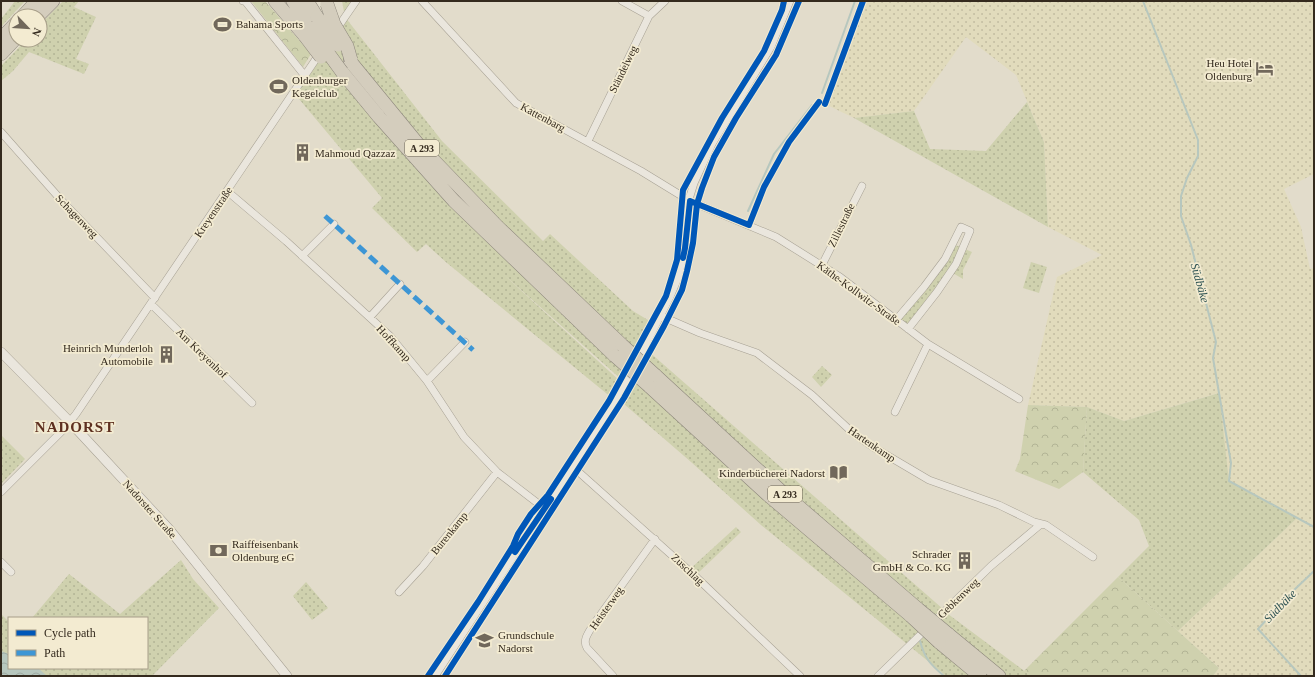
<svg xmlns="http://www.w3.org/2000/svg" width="1315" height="677" viewBox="0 0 1315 677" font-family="Georgia,serif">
<defs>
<pattern id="farmland-dots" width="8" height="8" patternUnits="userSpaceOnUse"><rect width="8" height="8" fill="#e1dbbc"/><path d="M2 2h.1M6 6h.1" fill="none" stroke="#c2bca1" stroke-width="1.8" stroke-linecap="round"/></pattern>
<pattern id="grass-dots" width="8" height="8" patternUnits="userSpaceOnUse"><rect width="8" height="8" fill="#cfd1ae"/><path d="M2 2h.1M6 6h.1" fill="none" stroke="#b2b495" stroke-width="1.8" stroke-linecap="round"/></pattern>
<pattern id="forest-crowns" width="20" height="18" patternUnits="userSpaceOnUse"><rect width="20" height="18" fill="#cfd1ae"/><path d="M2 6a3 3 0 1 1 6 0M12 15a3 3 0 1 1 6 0" fill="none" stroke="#b2b495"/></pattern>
<pattern id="water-waves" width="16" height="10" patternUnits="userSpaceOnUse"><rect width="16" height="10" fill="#b7c7be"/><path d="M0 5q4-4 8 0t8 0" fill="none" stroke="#9eaba3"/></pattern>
</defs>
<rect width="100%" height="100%" fill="#e2dccb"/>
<path fill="url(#farmland-dots)" d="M864,1H1314V174L1284,189L1301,227L1310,269L1314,268V676H1213L1219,668L1178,631L1297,518L1229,481L1218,393L1124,421L1087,407L1028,405L1057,277L1102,255L1048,227L1044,142L1016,75L966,37L914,111L854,118L825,104Z"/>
<path fill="url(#grass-dots)" d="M15,1H25L1,27V19Z
M63,1H79L74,7L96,17L76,59L89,64L84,74L29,52L13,71L1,81V66L26,40H40V25Z
M342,1H356L345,17L442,141L543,241L550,234L633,311L653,323L642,344L647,350L943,609L907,644L761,525L691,462L624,404L632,389L501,272L621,382L612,398L447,263L426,244L417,252L372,208L382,198L294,93L345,17Z
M1027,102L1044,142L1048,227L854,118L914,111L930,149L986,151Z
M953,244L972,252L963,270V279L951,272L908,329L896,320Z
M1031,262L1047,267L1039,293L1023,288Z
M822,366L832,375L821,387L812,377Z
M1219,393L1229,481L1297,518L1178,631L1118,577L1149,546L1139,520L1083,472L1087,407L1124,421Z
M1,435L25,459L1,484Z
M736,527L741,532L695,576L689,570Z
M181,560L193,579L219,608L152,676H1V614L9,622V668H147V618H32L69,574L120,614Z
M306,582L328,608L312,620L293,596Z
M948,614L1031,676H946L912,648Z"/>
<path fill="url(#forest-crowns)" d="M251,1H265L311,54L303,67Z
M1028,405L1087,407L1083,472L1059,489L1015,471L1020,459Z
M1118,577L1219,668L1213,676H1031L1024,671Z"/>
<path fill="url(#water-waves)" d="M1,651L9,654V668H38L47,676H1Z"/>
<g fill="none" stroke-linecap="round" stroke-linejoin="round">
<path stroke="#b7c7be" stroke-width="2" d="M1143,1L1198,140V156L1187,178L1181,196V216L1191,245L1216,342L1213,358L1231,463L1229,481L1314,527
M822,93L855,1
M748,211L774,154L812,105
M920,641C925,659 930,664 944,676
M1301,676L1258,629L1292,592L1314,571"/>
<defs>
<path id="minor" d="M243,1H245L305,76
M422,1L516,103L641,171L690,201L776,237L840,277L928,344L1019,399
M622,1L649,16
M336,30L356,1
M1,132L62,201L155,298
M588,141L649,16L665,1
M227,191L286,241L390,336L427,381L464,437L497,472L544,508
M302,256L334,224
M822,265L862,186
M151,304L252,403
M661,316L700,333L757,353L812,395L853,433L873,447L929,480L999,505L1034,522L1046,525L1093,557
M370,317L400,284
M896,320L924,287L945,259L961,227L970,231L956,264L937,292L908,329
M427,381L465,342
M895,412L928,344
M572,466L695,576L800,676
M1,492L63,430L76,414L320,53
M1,562L11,572
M399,592L423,566L497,472
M435,676L613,404L642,352L670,297L678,278L685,248L690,196L694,183L712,144L771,47L790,1
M613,676L587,648C582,640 589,632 593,625L655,539
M878,676L991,566L1041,524"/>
<path id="tertiary" d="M1,352L70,422L169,529L287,676"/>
<path id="motorway" d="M275,1L305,36
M293,1L310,28
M307,1L317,17
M23,16L37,1
M38,16L53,1
M1,39L16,23
M1,54L16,38
M350,61L418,144L498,227L622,345
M342,72L379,117L454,201L615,356
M655,375L783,493L918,609
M649,386L768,495L911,616
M948,634L999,676
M939,642L980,676"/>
</defs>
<use href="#minor" stroke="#a7a194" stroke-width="8"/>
<use href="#tertiary" stroke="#a7a194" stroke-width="10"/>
<use href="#motorway" stroke="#8c867b" stroke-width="14"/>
<use href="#minor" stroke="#eae6dd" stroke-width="7"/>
<use href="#tertiary" stroke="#eae6dd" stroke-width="9"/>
<use href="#motorway" stroke="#d4cdbd" stroke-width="13"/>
<defs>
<path id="motorway-bridge" d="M327,4L334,24L347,46L351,60
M317,17L338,45
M310,28L342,72
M305,36L321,57
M622,345L655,375
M615,356L649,386
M918,609L948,634
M911,616L939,642"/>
</defs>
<use href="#motorway-bridge" stroke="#8c867b" stroke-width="14" stroke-linecap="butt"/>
<use href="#motorway-bridge" stroke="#d4cdbd" stroke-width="13"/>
<path stroke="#3d96d5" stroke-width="5" stroke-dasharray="10 5" stroke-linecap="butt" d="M325,216L473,350"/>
<defs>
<path id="cycleway" d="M825,104L863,1
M683,258L685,248L690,201L749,225L764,187L789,142L819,102
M515,552L551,499
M428,676L478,602L513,546L518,534L531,514L548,495L609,401L654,318L666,296L677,260L683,190L722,118L764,51L782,10L784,1
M445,676L624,398L664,326L682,290L687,271L693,243L697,204L702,188L714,157L736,118L776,55L799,1"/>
</defs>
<use href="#cycleway" stroke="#f3ebd1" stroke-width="8"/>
<use href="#cycleway" stroke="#0057b8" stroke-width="6"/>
</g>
<defs>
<symbol id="stadium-bare" viewBox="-9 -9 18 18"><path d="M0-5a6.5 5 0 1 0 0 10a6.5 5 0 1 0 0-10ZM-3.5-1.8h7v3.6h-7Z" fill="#71685b" stroke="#f3ebd1" stroke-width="2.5" paint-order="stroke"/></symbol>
<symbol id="hotel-bare" viewBox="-9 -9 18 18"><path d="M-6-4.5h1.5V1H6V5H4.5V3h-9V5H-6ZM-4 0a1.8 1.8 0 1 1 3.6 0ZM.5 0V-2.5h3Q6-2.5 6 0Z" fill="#71685b" stroke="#f3ebd1" stroke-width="2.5" paint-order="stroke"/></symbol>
<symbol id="building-bare" viewBox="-9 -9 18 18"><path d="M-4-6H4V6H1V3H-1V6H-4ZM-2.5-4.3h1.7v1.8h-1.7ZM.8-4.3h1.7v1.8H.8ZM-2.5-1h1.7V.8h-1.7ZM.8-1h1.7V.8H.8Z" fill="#71685b" stroke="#f3ebd1" stroke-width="2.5" paint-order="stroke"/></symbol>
<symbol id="library-bare" viewBox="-9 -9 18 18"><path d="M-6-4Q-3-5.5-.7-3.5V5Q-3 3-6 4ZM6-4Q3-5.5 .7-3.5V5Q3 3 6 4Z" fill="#71685b" stroke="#f3ebd1" stroke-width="2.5" paint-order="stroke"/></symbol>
<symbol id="bank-bare" viewBox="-9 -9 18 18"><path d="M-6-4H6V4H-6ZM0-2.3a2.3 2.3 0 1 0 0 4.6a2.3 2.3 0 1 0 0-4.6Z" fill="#71685b" stroke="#f3ebd1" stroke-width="2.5" paint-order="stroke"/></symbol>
<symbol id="school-bare" viewBox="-9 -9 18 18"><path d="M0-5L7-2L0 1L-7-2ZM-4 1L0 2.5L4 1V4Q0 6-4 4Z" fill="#71685b" stroke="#f3ebd1" stroke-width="2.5" paint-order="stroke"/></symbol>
</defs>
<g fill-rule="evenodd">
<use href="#stadium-bare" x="210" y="12" width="25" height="25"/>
<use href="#hotel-bare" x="1252" y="56" width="25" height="25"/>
<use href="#stadium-bare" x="266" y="74" width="25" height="25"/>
<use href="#building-bare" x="290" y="140" width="25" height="25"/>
<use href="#building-bare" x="154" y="342" width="25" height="25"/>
<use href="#library-bare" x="826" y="460" width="25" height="25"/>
<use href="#bank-bare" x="206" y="538" width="25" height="25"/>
<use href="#building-bare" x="952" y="548" width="25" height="25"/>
<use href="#school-bare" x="472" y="628" width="25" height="25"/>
</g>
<g text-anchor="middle" stroke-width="3.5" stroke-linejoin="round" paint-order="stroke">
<g fill="#f3ebd1" stroke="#6d6454" stroke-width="1">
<rect x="405" y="140" width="34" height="16" rx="3"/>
<rect x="768" y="486" width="34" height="16" rx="3"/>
</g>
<g font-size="10" font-weight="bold" fill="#342a1e">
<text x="422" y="152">A 293</text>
<text x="785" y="498">A 293</text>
</g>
<g font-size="11" fill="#342a1e" stroke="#f3ebd1" text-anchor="start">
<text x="236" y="28">Bahama Sports</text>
<text x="1252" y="67" text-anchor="end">Heu Hotel<tspan x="1252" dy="13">Oldenburg</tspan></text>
<text x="292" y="84">Oldenburger<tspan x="292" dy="13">Kegelclub</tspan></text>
<text x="315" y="157">Mahmoud Qazzaz</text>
<text x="153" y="352" text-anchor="end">Heinrich Munderloh<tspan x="153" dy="13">Automobile</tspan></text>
<text x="825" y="477" text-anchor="end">Kinderbücherei Nadorst</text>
<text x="232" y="548">Raiffeisenbank<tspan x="232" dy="13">Oldenburg eG</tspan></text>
<text x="951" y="558" text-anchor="end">Schrader<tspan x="951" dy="13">GmbH &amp; Co. KG</tspan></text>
<text x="498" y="639">Grundschule<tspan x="498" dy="13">Nadorst</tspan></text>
</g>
<g font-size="11" fill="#342a1e" stroke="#f3ebd1">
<text transform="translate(623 69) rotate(-64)" y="4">Ständelweg</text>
<text transform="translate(543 117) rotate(28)" y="4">Kattenbarg</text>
<text transform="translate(213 212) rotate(-56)" y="4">Kreyenstraße</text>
<text transform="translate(77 216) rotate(46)" y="4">Schagenweg</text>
<text transform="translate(841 225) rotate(-64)" y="4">Zillestraße</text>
<text transform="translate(859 293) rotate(36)" y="4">Käthe-Kollwitz-Straße</text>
<text transform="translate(394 343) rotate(47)" y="4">Hoffkamp</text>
<text transform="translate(202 353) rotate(44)" y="4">Am Kreyenhof</text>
<text transform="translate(872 444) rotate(34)" y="4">Hartenkamp</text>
<text transform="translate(150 509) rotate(48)" y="4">Nadorster Straße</text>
<text transform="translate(449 533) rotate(-51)" y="4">Burenkamp</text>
<text transform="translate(688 569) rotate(43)" y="4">Zuschlag</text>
<text transform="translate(958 598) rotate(-44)" y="4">Gebkenweg</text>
<text transform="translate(606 608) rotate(-55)" y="4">Heisterweg</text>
</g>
<g font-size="12" font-style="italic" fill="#2e5353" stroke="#f3ebd1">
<text transform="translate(1200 283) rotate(74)" y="4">Südbäke</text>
<text transform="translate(1280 606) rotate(-46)" y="4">Südbäke</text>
</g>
<g font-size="15" font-weight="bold" letter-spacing="1" fill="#5e3020" stroke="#f3ebd1">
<text x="75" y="432">NADORST</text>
</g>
</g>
<rect width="1315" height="677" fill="none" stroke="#342a1e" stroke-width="4"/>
<rect x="8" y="617" width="140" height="52" fill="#f3ebd1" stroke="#a79e89"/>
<rect x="16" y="630" width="20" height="6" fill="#0057b8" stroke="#a79e89"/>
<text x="44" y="637" font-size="12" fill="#342a1e">Cycle path</text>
<rect x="16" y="650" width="20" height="6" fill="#3d96d5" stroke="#a79e89"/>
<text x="44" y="657" font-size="12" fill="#342a1e">Path</text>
<g transform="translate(28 28) rotate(115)"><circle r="19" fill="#f3ebd1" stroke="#a79e89"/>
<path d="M0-3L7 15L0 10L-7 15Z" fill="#71685b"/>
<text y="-6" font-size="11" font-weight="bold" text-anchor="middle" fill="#342a1e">N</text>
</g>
</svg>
